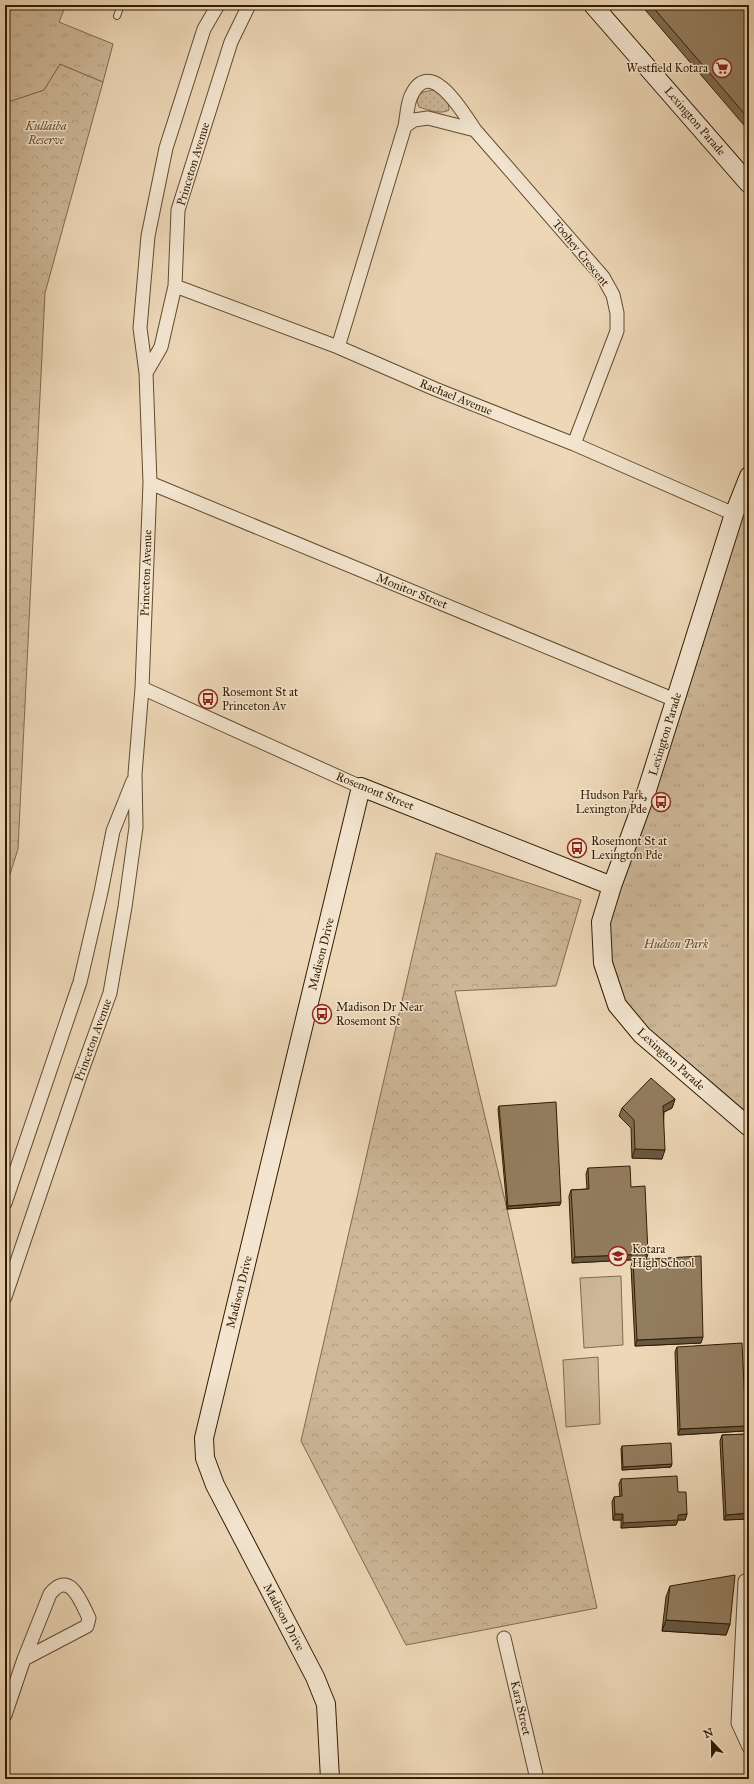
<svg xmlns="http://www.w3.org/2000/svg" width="754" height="1784" viewBox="0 0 754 1784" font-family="'IM FELL Great Primer',serif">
<defs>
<pattern id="grass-dots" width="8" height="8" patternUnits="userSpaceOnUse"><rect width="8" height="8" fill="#cdb798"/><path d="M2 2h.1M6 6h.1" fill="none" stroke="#b09d81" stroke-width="1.8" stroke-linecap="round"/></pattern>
<pattern id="forest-crowns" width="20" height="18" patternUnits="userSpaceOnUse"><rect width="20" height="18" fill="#cdb798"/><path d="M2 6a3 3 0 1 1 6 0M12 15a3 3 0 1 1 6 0" fill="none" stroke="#b09d81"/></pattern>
<pattern id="park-tufts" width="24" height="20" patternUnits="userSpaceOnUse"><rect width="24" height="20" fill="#cdb798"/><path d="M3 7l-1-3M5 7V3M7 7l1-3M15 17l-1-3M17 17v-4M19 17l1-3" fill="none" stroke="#b09d81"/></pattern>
</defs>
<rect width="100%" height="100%" fill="#edd7b7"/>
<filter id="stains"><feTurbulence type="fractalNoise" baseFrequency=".005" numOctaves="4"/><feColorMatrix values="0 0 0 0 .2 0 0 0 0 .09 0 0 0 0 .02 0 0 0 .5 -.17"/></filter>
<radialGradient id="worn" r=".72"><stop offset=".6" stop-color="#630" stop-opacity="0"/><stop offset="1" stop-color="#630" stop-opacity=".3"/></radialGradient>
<path fill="url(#grass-dots)" stroke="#806a4c" d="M432,90L438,92L448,101L449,110C441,115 428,110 419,107L417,101L420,93Z"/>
<path fill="url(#forest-crowns)" stroke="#806a4c" d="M60,64L103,82L45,293L18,849L5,890V103L44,90Z
M436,853L581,900L556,986L455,991L507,1209L597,1608L406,1645L301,1441Z"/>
<path fill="url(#park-tufts)" stroke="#806a4c" d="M5,5H66L59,22L113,44L103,82L60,64L44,90L5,103Z
M749,480V1125L617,1005L603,963L612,886Z"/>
<path fill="#cdb798" stroke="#806a4c" d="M621,1276L623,1345L584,1348L580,1278Z
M598,1357L600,1424L566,1427L563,1360Z"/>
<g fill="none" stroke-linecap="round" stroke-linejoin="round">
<defs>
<path id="lane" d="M117,16L121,5"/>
<path id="street" d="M405,126C407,116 407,105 411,96C430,54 464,114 475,130
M175,286L338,347L435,389L574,444L734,514
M338,347L405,126L414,120L428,118L475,130L603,277L613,295L617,313V331L574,444
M146,373L161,347L175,286L178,210L231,42L249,5
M150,483L675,700
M142,688L361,787
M5,1203L80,982L101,892L113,831L133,781
M5,1297L80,1076L110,993L125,907L136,827L135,774L142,688L150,483L146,373L140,328L148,236L166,148L204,29L218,5
M745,1581L738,1723L749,1747
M504,1638L537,1779
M5,1715L24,1659L50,1594C70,1569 81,1602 89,1618L87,1626L24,1659"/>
<path id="secondary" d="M593,5L749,184
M749,476L734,514L646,793L612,886L601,922L603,963L617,1005L642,1035L749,1127
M330,1779L326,1704L315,1677L215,1485L205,1458L204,1438L361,787L612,886"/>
</defs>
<use href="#lane" stroke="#614b2e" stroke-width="8"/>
<use href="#street" stroke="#614b2e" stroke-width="15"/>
<use href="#secondary" stroke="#321c00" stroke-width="20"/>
<use href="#lane" stroke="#f3e5d0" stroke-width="6"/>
<use href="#street" stroke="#f3e5d0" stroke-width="13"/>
<use href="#secondary" stroke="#f3e5d0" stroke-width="18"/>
</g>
<path fill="#7e6c52" stroke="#321c00" d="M641,5H749V131Z
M675,1099L672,1108L664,1112L662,1159L632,1158L631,1128L619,1116L622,1108Z
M499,1106L560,1205L507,1209L498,1109Z
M588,1168L648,1254L646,1259L572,1263L569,1196L571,1190L587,1189L586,1174Z
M633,1260L701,1343L635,1346L631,1266Z
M677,1347L744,1431L678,1435L675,1352Z
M749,1434V1519L724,1520L720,1441L722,1435Z
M622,1446L671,1467L622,1470L621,1449Z
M621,1479L678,1492L687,1514L685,1520H678L676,1525L621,1528V1520H613L612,1502L614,1497H620L619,1484Z
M670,1586L730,1624L726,1635L662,1631L666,1597Z"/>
<path fill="#675842" stroke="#321c00" d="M675,1099L672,1108L660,1114L663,1106Z
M635,1149L665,1150L662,1159L632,1158Z
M561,1202L560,1205L507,1209L508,1206Z
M648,1254L646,1259L572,1263L575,1257Z
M703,1337L701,1343L635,1346L637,1340Z
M746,1426L744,1431L678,1435L680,1429Z
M672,1464L671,1467L622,1470L623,1467Z
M749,1513V1519L724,1520L726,1515Z
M615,1514H623L621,1520H613Z
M687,1514L685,1520H678L676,1525L621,1528L623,1523L678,1515Z
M666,1620L730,1624L726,1635L662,1631Z"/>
<path fill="#937d5f" stroke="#321c00" d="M651,5H749V119Z
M651,1078L675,1099L663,1106L665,1150L635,1149L634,1120L622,1108Z
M556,1102L561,1202L508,1206L499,1106Z
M630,1166L631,1187L645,1186L648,1254L575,1257L571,1190L589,1189L588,1168Z
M701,1256L703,1337L637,1340L633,1260Z
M742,1343L746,1426L680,1429L677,1347Z
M749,1434V1513L726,1515L722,1435Z
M671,1443L672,1464L623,1467L622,1446Z
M677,1476L678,1492H686L687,1514L678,1515V1520L623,1523V1514H615L614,1497L622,1496L621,1479Z
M735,1575L730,1624L666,1620L670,1586Z"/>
<defs>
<symbol id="supermarket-ring" viewBox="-11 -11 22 22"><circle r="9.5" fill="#f3e5d0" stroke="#8f2418" stroke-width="1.5"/><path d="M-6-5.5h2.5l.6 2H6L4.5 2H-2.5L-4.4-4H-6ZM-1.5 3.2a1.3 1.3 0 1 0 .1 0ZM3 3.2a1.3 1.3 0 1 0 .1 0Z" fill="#8f2418"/></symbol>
<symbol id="bus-ring" viewBox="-11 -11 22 22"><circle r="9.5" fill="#f3e5d0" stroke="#8f2418" stroke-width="1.5"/><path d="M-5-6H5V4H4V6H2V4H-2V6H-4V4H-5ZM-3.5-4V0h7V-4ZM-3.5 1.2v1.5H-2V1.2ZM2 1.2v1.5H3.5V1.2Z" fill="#8f2418"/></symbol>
<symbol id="school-ring" viewBox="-11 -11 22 22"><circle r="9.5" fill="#f3e5d0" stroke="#8f2418" stroke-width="1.5"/><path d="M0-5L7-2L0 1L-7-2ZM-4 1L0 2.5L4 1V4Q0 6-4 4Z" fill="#8f2418"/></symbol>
</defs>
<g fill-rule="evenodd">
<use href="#supermarket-ring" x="711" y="57" width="22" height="22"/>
<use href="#bus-ring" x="197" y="688" width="22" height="22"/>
<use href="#bus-ring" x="650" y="791" width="22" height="22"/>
<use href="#bus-ring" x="566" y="837" width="22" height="22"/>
<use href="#bus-ring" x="311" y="1003" width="22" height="22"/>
<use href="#school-ring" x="607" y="1245" width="22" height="22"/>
</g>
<g text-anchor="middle" stroke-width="3" stroke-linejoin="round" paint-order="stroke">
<g font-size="12" fill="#321c00" stroke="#f3e5d0" text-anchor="start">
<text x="708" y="72" text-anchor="end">Westfield Kotara</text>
<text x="222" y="696">Rosemont St at<tspan x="222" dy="14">Princeton Av</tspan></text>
<text x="647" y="799" text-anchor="end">Hudson Park,<tspan x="647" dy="14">Lexington Pde</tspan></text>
<text x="591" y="845">Rosemont St at<tspan x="591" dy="14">Lexington Pde</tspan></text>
<text x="336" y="1011">Madison Dr Near<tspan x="336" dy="14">Rosemont St</tspan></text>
<text x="632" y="1253">Kotara<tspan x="632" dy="14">High School</tspan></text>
</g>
<g font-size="12" fill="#321c00" stroke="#f3e5d0">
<text transform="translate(695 121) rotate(49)" y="4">Lexington Parade</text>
<text transform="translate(193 164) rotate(-73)" y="4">Princeton Avenue</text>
<text transform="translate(581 253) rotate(51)" y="4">Toohey Crescent</text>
<text transform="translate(456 397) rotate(22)" y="4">Rachael Avenue</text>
<text transform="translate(146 573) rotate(-88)" y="4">Princeton Avenue</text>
<text transform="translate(412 591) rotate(22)" y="4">Monitor Street</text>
<text transform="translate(665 734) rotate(-73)" y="4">Lexington Parade</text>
<text transform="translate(375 791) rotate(22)" y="4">Rosemont Street</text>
<text transform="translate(321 954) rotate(-76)" y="4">Madison Drive</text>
<text transform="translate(93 1040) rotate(-70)" y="4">Princeton Avenue</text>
<text transform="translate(671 1059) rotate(42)" y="4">Lexington Parade</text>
<text transform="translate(239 1292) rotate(-76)" y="4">Madison Drive</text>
<text transform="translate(284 1617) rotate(62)" y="4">Madison Drive</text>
<text transform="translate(521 1708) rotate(77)" y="4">Kara Street</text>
</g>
<g font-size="12" font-style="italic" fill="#604a2e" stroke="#f3e5d0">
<text x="46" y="130">Kullaiba<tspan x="46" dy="14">Reserve</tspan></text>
<text x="676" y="948">Hudson Park</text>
</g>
</g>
<rect width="754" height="1784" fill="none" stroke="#edd7b7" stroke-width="20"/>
<rect x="6" y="6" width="742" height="1772" fill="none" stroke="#321c00" stroke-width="2"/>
<rect x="10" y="10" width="734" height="1764" fill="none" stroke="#321c00"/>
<g transform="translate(712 1742) rotate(338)" stroke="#f3e5d0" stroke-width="3" paint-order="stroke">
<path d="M0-3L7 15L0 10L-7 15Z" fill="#321c00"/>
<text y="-6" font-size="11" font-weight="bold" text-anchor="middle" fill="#321c00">N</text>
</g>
<rect width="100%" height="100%" filter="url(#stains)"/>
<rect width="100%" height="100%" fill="url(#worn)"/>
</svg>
